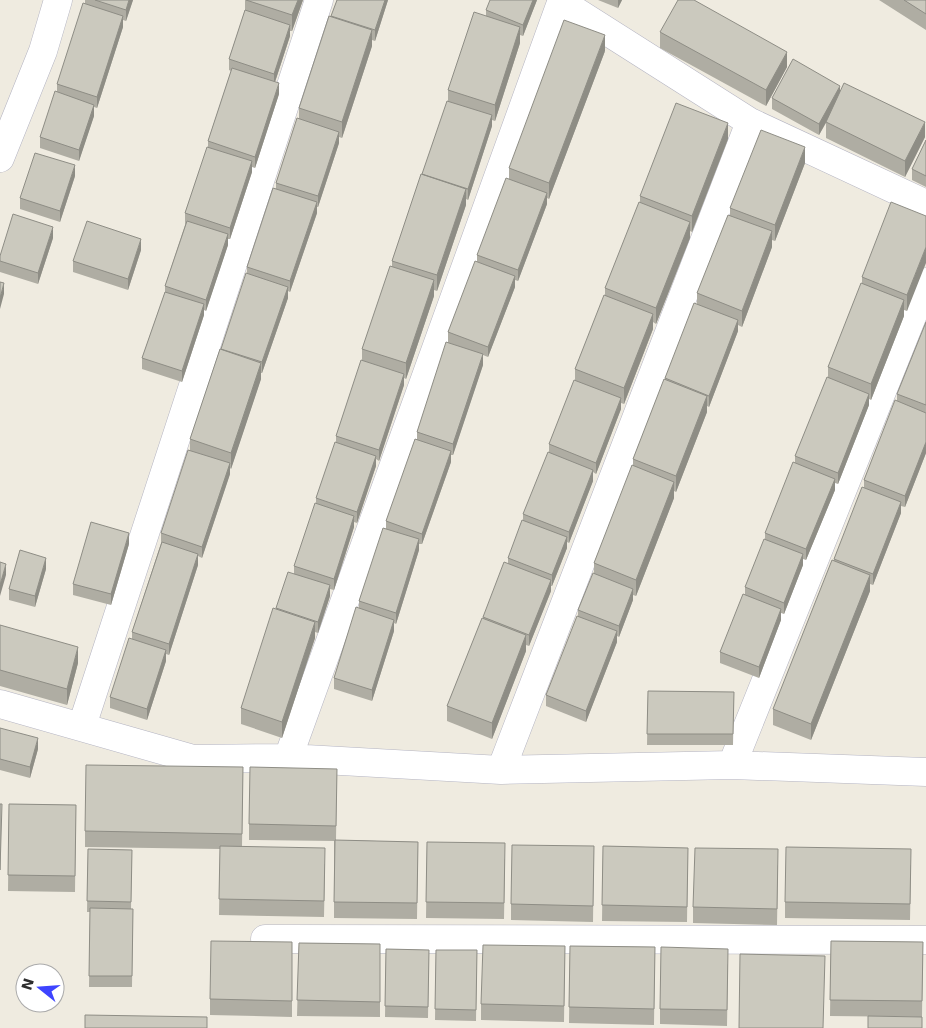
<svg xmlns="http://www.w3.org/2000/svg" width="926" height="1028" viewBox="0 0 926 1028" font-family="'DejaVu Sans',sans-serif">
<rect width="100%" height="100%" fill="#efebe0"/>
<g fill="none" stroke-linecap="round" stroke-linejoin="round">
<defs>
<path id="minor" d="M561,2L750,122L926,204
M0,158L43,51L58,0
M0,704L193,759L288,758L501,770L732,765L926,772
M82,726L319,0
M288,758L562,0
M732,765L926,282
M501,770L750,122
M265,939L926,940"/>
</defs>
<use href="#minor" stroke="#b4b4c2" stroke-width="29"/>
<use href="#minor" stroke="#fff" stroke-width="28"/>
</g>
<path fill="#afada3" d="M85,0H133L126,21L123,20V27L97,108L94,107V116L79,161L40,148V137L57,92V84L85,3Z
M245,0H303L292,31H290V36L275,82L279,94L255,168L252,167V172L230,239H228V245L206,311L204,310V315L182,382L142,369V358L165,292V286L185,225V213L208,147V141L231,71L229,70V59L245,10Z
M337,0H388L375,41L372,40V46L342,138L339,137V143L318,207H317V213L290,292L288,291V298L262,373H261V379L231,469L230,468V474L202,558L198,556V565L169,655L166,654V661L147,720L110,708V697L132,639V632L161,543V533L190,450V439L247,273V267L276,188V183L299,119V108L331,17Z
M537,0L523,36L520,35V43L495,121L492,120V126L468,200L466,199V205L437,291L434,290V296L406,379L404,378V385L379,461L376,459V466L357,523L354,522V527L334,590L330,589V596L318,633L315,632V638L282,738L241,724V708L276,608L294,574V566L316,504V498L336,442V436L362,360V349L392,266V261L448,101V90L486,16V10Z
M598,0H622L618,8Z
M879,0H926V30Z
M660,32L787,67L766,106L660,48Z
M605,51L549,199L547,198V204L518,281L515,280V287L488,357L483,355V365L453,455H451V462L422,544H419V550L396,624L394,623V631L372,701L334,689V678L359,608V601L386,529V521L417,439V432L448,343V332L477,262V255L509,178V168Z
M840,91L925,137L905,177L826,138V123L819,135L772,109V98Z
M728,139L692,232L690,231V238L656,324L653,322V329L624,404L621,403V409L596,474L593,472V481L569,543L567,542V548L552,586H551V591L529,646L526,645V651L492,739L447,721V706L483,617L508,563V558L523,521V514L549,453V444L575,380V369L605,295V288L640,203V196Z
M926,140V187L912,180V169Z
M805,163L775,241L772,240V247L742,327L738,325V331L709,407L707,406V412L676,492L674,491V498L636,596L633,595V600L619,637L617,636V642L586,722L546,706V695L578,616V610L594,574V563L633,466V459L665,378L697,304V293L730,215V208Z
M75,176L60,222L20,209V198Z
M926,216L907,311L904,310V316L871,400L869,399V405L838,484L835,483V490L806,560L803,559V565L784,614L781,613V620L759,678L720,663V652L745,595V587L765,539V533L795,463V456L828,378V367L862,283V277Z
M53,238L38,284L0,272V256Z
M141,250L128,290L73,272V261Z
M926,322V453L905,507L901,506V513L873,585L870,584V591L811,740L773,725V709L834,559L864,487V480L897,401V394Z
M129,544L111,605L73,595V584Z
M46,569L35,607L9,600V589Z
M0,625L78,663L67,705L0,686Z
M648,691L734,692L733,745H647Z
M0,728L38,749L30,778L0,770Z
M243,767L242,847L325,864L324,917L219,915L220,849L85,847V831Z
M337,769L336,840L418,842L417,919L334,918V841L249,840V824Z
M9,804L76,805L75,892L8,891Z
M427,842L505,859L504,919L426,918Z
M594,846L593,922L511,920V904Z
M603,846L688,848L687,922L602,921Z
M88,849L132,850L131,909H133L132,987H89L90,912H87Z
M778,865L777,925L693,923V907Z
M911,865L910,920L785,918V902Z
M831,941L923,942L922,1017L830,1016Z
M292,942V1017L210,1015V999Z
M299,943L380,944V1017L297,1016Z
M565,946L564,1022L481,1020V1004Z
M570,946L655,947L654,1025L569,1023Z
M386,949L429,950L428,1018L385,1017Z
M436,950H477L476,1021L435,1020Z
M728,964L727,1026L660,1024V1009Z"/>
<path fill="#8e8d85" d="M129,0H133L126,21V10Z
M298,0H303L292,31V15Z
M385,0H388L375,41V30Z
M533,0H537L523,36V25Z
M618,0H622L618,8Z
M123,16V27L97,108V97Z
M290,25V36L274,85V74Z
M520,27V43L495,121V105Z
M372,30V46L342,138V122Z
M605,35V51L549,199V183Z
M787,52V67L766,106V90Z
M279,83V94L255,168V157Z
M840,86V97L819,135V124Z
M94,105V116L79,161V150Z
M492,115V126L468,200V189Z
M925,122V137L905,177V161Z
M728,123V139L692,232V216Z
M339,132V143L318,207V196Z
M805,147V163L775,241V225Z
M252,161V172L230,239V228Z
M75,165V176L60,222V211Z
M466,189V205L437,291V275Z
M547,193V204L518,281V270Z
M317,202V213L290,292V281Z
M690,222V238L656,324V308Z
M53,227V238L38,284V273Z
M772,231V247L742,327V311Z
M228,234V245L206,311V300Z
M141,239V250L128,290V279Z
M926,247V263L907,311V295Z
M515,276V287L488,357V347Z
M434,280V296L406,379V363Z
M4,283V294L0,309V298Z
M288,287V298L262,373V362Z
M904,300V316L871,400V384Z
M204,304V315L182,382V371Z
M653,314V329L624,404V388Z
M738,320V331L709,407V396Z
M483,354V365L453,455V444Z
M261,363V379L231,469V453Z
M404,374V385L379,461V450Z
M869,394V405L838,484V473Z
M707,396V412L676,492V476Z
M621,398V409L596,474V463Z
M926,442V453L905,507V496Z
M451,451V462L422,544V534Z
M376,456V466L357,523V512Z
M230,463V474L202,558V547Z
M593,470V481L569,543V532Z
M835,479V490L806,560V549Z
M674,482V498L636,596V580Z
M901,502V513L873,585V574Z
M354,516V527L334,590V579Z
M129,533V544L111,605V594Z
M567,537V548L552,586V575Z
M419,539V550L396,624V613Z
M198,554V565L169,655V644Z
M803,554V565L784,614V603Z
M46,558V569L35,607V596Z
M6,564V575L0,596V585Z
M870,575V591L811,740V724Z
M551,580V591L529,646V635Z
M330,585V596L318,633V622Z
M633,589V600L619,637V626Z
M781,609V620L759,678V667Z
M394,620V631L372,701V690Z
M315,622V638L282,738V722Z
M617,631V642L586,722V711Z
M526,635V651L492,739V723Z
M78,647V663L67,705V689Z
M166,650V661L147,720V709Z
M38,738V749L30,778V767Z"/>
<path fill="#cbc9be" stroke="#8e8d85" d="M95,0H129L126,10Z
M246,0H298L292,15Z
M337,0H385L375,30L331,16Z
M490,0H533L523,25L486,10Z
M678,0H694L787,52L766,90L660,32Z
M904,0H926V14Z
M83,3L123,16L97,97L57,84Z
M245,10L290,25L274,74L229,59Z
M474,12L520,27L495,105L448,90Z
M329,16L372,30L342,122L299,108Z
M564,20L605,35L549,183L509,168Z
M793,59L840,86L819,124L772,98Z
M232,68L279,83L255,157L208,141Z
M844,83L925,122L905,161L826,122Z
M55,91L94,105L79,150L40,137Z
M447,101L492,115L468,189L422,174Z
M676,103L728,123L692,216L640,196Z
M297,118L339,132L318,196L276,183Z
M761,130L805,147L775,225L730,208Z
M926,140V176L912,169Z
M207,147L252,161L230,228L185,213Z
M35,153L75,165L60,211L20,198Z
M421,174L466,189L437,275L392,261Z
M506,178L547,193L518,270L477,255Z
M273,188L317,202L290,281L247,267Z
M639,202L690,222L656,308L605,288Z
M891,202L926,216V247L907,295L862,277Z
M13,214L53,227L38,273L0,261V256Z
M728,215L772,231L742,311L697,293Z
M87,221L141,239L128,279L73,261Z
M187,221L228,234L206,300L165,286Z
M475,261L515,276L488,347L448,332Z
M390,266L434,280L406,363L362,349Z
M246,273L288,287L262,362L221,349Z
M0,282L4,283L0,298Z
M861,283L904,300L871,384L828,367Z
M165,292L204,304L182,371L142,358Z
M604,295L653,314L624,388L575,369Z
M694,303L738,320L709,396L665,378Z
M926,322V405L897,394Z
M446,342L483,354L453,444L417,432Z
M220,349L261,363L231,453L190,439Z
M361,360L404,374L379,450L336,436Z
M827,377L869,394L838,473L795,456Z
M664,379L707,396L676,476L633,459Z
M574,380L621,398L596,463L549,444Z
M895,400L926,413V442L905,496L864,480Z
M415,439L451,451L422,534L386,521Z
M335,442L376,456L357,512L316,498Z
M188,450L230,463L202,547L161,533Z
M548,452L593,470L569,532L523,514Z
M793,462L835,479L806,549L765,533Z
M632,465L674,482L636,580L594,563Z
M862,487L901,502L873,574L834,559Z
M315,503L354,516L334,579L294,566Z
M522,520L567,537L552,575L508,558Z
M91,522L129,533L111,594L73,584Z
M383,528L419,539L396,613L359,601Z
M764,539L803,554L784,603L745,587Z
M162,542L198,554L169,644L132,632Z
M20,550L46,558L35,596L9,589Z
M832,560L870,575L811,724L773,709Z
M0,562L6,564L0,585Z
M504,562L551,580L529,635L483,617Z
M288,572L330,585L318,622L276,608Z
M593,573L633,589L619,626L578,610Z
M743,594L781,609L759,667L720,652Z
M356,607L394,620L372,690L334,678Z
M273,608L315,622L282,722L241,708Z
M577,616L617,631L586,711L546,695Z
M482,618L526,635L492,723L447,706Z
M0,625L78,647L67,689L0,670Z
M129,638L166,650L147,709L110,697Z
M648,691L734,692L733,734H647Z
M0,728L38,738L30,767L0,759Z
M86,765L243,767L242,834L85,831Z
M250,767L337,769L336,826L249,824Z
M0,804H2L0,870Z
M9,804L76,805L75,876L8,875Z
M335,840L418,842L417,903L334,902Z
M427,842L505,843L504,903L426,902Z
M512,845L594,846L593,906L511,904Z
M220,846L325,848L324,901L219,899Z
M603,846L688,848L687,907L602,905Z
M786,847L911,849L910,904L785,902Z
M695,848L778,849L777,909L693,907Z
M88,849L132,850L131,902L87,901Z
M90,908L133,909L132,976H89Z
M211,941L292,942V1001L210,999Z
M831,941L923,942L922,1001L830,1000Z
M299,943L380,944V1002L297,1000Z
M483,945L565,946L564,1006L481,1004Z
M570,946L655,947L654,1009L569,1007Z
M661,947L728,949L727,1010L660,1009Z
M386,949L429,950L428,1007L385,1006Z
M436,950H477L476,1010L435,1009Z
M740,954L825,956L823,1028H739Z
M85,1015L207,1017V1028H85Z
M868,1016L922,1017V1028H868Z"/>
<g transform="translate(40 988) rotate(287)"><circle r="24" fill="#ffffff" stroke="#ababab"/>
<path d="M0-4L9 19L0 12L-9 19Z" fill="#3e44ff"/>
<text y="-8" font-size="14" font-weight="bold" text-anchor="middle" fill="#2e2e2e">N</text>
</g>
</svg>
